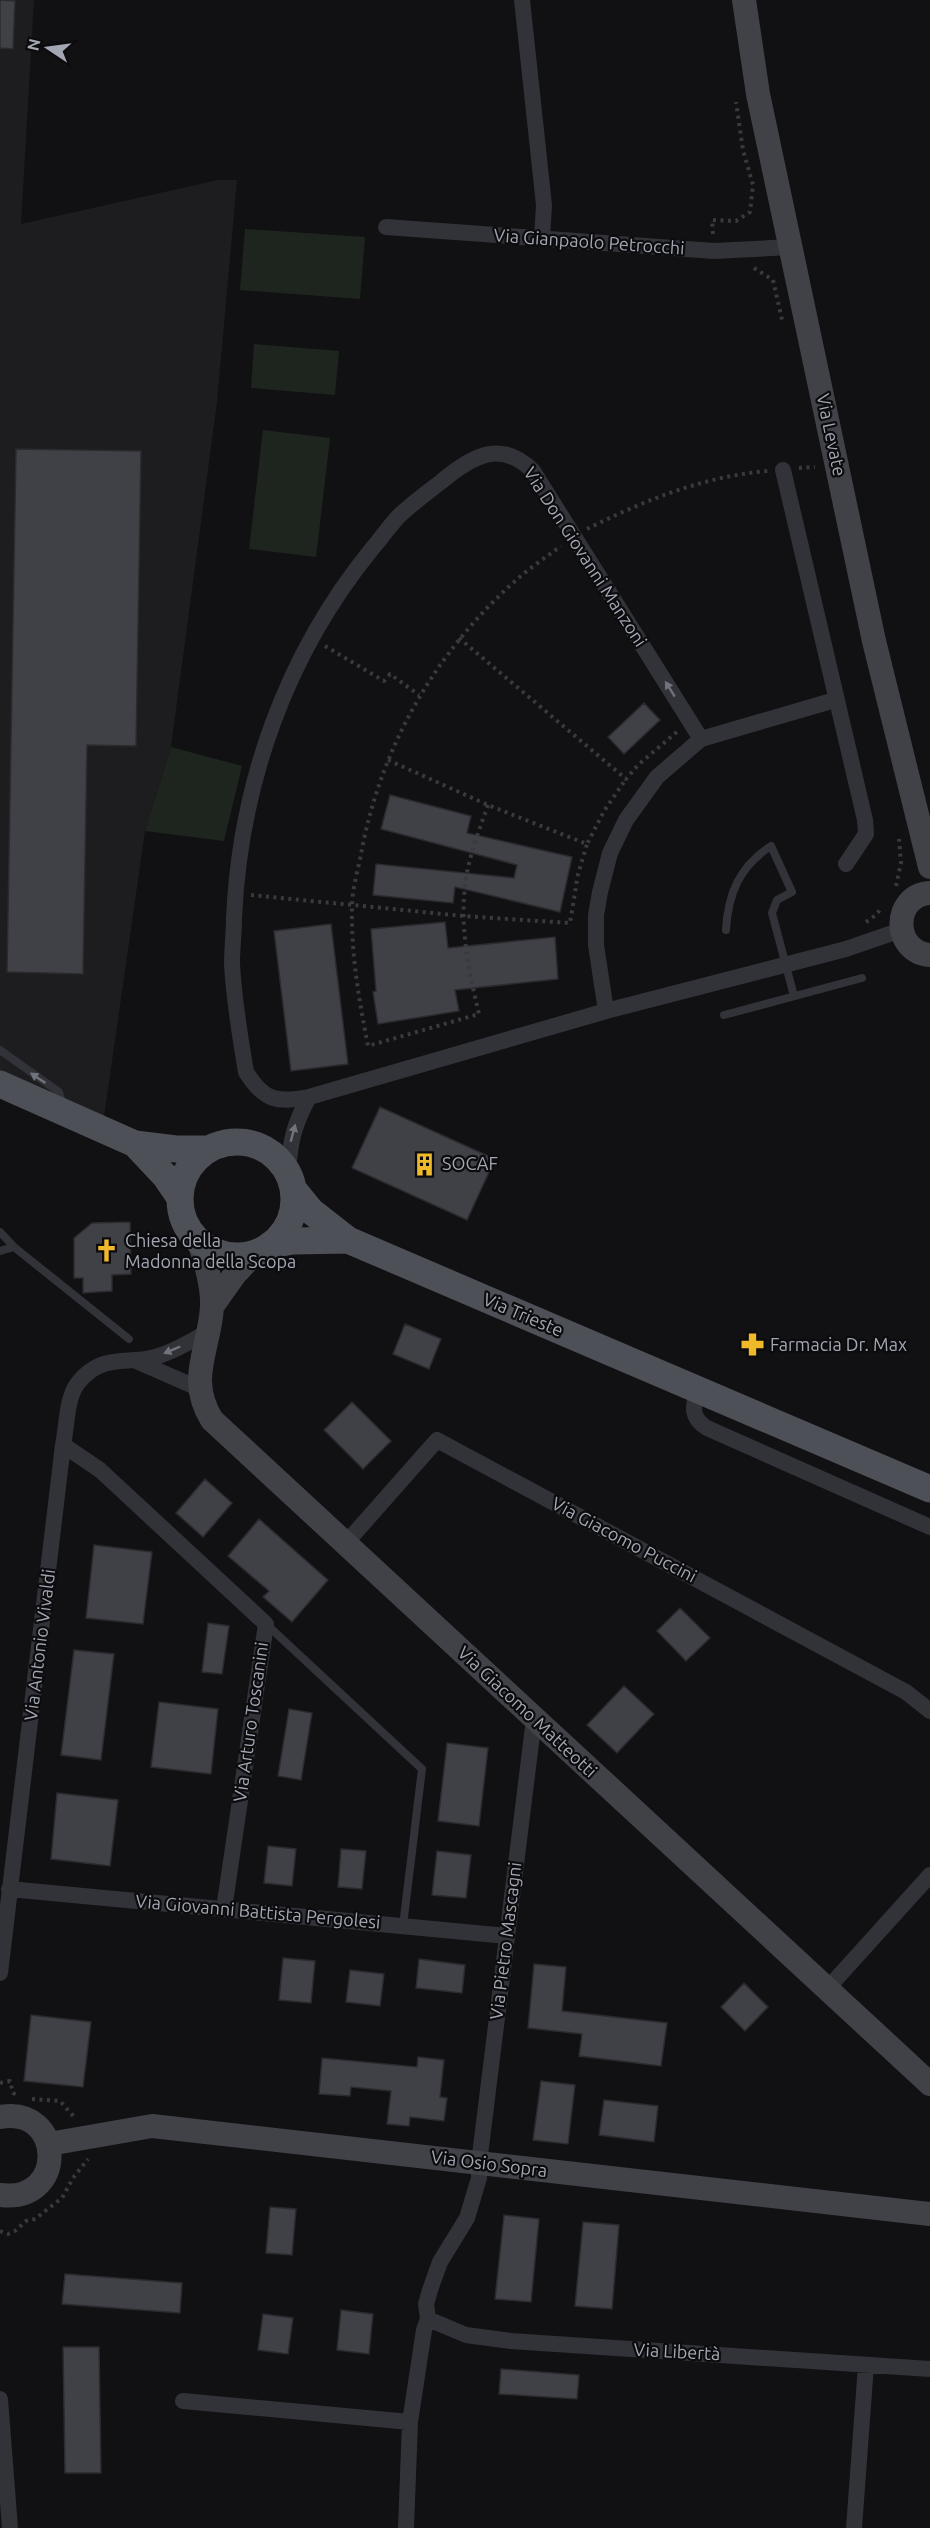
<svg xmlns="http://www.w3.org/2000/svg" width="930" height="2528" viewBox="0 0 930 2528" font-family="Ubuntu,sans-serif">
<rect width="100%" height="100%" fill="#111113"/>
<path fill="#1d1d20" d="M0,0H34L21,224L218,180H237L217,402L171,747L145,831L103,1124L0,1075Z"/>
<path fill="#1e251f" d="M245,229L365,237L360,299L240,290Z
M254,344L339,351L335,395L251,388Z
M263,430L330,438L316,557L249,549Z
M171,747L242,766L224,841L145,831Z"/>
<path fill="#404146" stroke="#2b2b2f" stroke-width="1.5" d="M0,0L15,1L13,49L0,48Z
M16,449L141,451L136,746L87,745L83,974L7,972Z
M644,703L660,720L624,754L608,737Z
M390,795L471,816L467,833L572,857L560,912L455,887L453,903L373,895L376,864L514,878L517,865L381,829Z
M445,922L448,948L555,937L558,979L455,990L459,1011L378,1024L373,992L376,991L371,929Z
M331,924L348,1064L291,1071L274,931Z
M380,1107L495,1159L467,1220L352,1168Z
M130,1222L131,1274L112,1275V1291L83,1293V1278H74V1238L92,1223Z
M405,1324L441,1339L429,1369L393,1354Z
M352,1402L391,1441L363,1469L324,1430Z
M205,1479L232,1503L203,1537L176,1513Z
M259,1519L328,1580L292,1622L263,1597L269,1591L228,1556Z
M94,1545L152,1552L143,1624L86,1618Z
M680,1608L710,1638L686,1661L657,1631Z
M208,1623L229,1626L222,1674L202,1672Z
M74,1650L114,1654L101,1760L61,1755Z
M624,1686L654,1714L617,1753L587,1725Z
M159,1702L218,1709L211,1774L151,1767Z
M289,1709L312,1713L301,1780L278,1776Z
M447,1743L488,1748L479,1826L438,1821Z
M57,1793L118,1800L110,1866L51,1859Z
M268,1846L296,1849L292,1886L264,1883Z
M341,1849L366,1851L362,1889L338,1887Z
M437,1851L471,1855L466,1898L432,1895Z
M283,1958L315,1961L311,2003L279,2000Z
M419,1959L465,1965L462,1993L416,1988Z
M534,1964L566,1967L562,2011L667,2023L661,2066L579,2056L582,2034L528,2028Z
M350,1970L384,1974L380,2006L346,2002Z
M744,1983L768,2007L745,2031L721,2007Z
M31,2015L91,2022L83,2087L24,2081Z
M418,2057L444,2060L440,2097L447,2098L444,2121L410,2117L409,2126L387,2124L391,2091L351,2087L350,2096L319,2094L322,2058L417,2067Z
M541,2081L575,2085L568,2144L533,2140Z
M604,2100L658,2106L654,2142L599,2135Z
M270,2207L296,2209L292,2255L266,2253Z
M504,2215L539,2219L531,2302L495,2299Z
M583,2222L619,2225L612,2309L575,2306Z
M65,2274L182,2283L180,2313L62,2304Z
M341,2310L373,2314L369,2354L337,2350Z
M263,2314L293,2318L288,2354L258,2350Z
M63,2347H99L101,2473H65Z
M501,2369L579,2375L577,2399L499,2394Z"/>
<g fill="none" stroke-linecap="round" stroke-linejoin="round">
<path stroke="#383a3f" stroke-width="4" stroke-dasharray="3 4.5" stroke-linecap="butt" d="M713,234L712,220L736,221L750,212L753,185L743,150L736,102
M754,268L773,280L783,324
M799,468L815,467
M587,529C643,501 704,476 768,471
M459,638L626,779L638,765L678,731
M325,646L384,681L390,674L419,695
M388,760L488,805L587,844L604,811L626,779
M488,805C479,831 468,858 465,886C460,929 469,972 479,1014L368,1046C359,1000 351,954 352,907C352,888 359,867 362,849C382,745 436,652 514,582C528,569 545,558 561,546
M896,886L901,863L899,839
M251,895L464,916L570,923L578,874L587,844
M866,922L876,915L882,907
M0,2083L10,2081L13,2093L17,2095
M32,2099L60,2101L76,2119
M0,2231L8,2234L15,2231L26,2221L35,2219L62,2198L73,2178L88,2159"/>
<path stroke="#323338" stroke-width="8" d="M726,930C728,893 740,866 771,846L792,892L777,900L772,913L794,996
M724,1015L862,978
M0,1050L59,1092L63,1106
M0,1232L14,1247L129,1339
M0,1251L14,1247
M266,1624L422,1769L403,1926"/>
<path stroke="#323338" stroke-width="16" d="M522,0L544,205L542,238
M386,227L714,251L791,247
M783,470L865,820L866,834L846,864
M701,739L533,471C501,439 472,456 442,481C428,492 413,503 400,515C389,526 381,539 371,550C286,655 240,784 234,918C234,933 232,949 232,964C234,1000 240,1037 246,1072C264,1101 277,1103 309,1097L606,1011L846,949L901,930
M606,1011L596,945V915L600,892L610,853L626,820L657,777L701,739L835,700
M288,1172C290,1142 294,1124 309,1097
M134,1360L200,1389
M698,1390C692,1407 691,1418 707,1428L930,1527
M63,1445L100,1470L266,1624L224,1909
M346,1543L437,1440L906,1692L930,1711
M9,1889L507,1936
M0,1973L63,1445C67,1427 66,1398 78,1383C102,1352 127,1366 158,1356C175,1351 192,1341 207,1332
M828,1988L930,1875
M428,2319L466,2335L511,2341L930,2369
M0,2399L10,2528
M183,2401L410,2422
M406,2528L410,2422L424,2330L428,2319L426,2304L430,2290L440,2262L467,2218L479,2178V2163L534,1719
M854,2528L866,2365"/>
<path stroke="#404248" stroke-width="24" d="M744,0L758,94L874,641L930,867
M930,893C892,895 892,952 930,955
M199,1241C205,1261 213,1286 212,1306C210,1349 186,1378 212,1420L930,2084
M213,1305L235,1274L255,1253
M0,2117C64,2105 68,2204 0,2195
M49,2144L152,2126L930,2214"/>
<path stroke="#4e5057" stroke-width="27" d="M0,1084L135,1144L176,1149H208
M180 1199a57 57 0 1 1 114 0a57 57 0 1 1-114 0Z
M135,1144L165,1176L180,1198
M294,1190L311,1211L348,1240L930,1489
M270,1245L293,1241L348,1240"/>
</g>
<defs><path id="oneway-solid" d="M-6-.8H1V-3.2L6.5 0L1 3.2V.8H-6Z" transform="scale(1.5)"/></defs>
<g fill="#70737c">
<use href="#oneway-solid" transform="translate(670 689) rotate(-122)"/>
<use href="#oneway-solid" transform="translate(38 1078) rotate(-146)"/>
<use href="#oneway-solid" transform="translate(293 1133) rotate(-75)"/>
<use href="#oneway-solid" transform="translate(172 1350) rotate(157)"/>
</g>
<defs>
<symbol id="building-bare" viewBox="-9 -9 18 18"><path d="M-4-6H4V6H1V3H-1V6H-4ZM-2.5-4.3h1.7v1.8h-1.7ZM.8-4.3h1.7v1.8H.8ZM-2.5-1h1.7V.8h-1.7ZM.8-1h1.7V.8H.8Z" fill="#f0b92c" stroke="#0c0c0e" stroke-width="2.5" paint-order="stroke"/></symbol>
<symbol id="church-bare" viewBox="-9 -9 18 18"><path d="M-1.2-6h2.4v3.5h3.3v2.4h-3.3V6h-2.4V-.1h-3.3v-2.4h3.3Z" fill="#f0b92c" stroke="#0c0c0e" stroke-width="2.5" paint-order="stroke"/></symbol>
<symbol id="pharmacy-bare" viewBox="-9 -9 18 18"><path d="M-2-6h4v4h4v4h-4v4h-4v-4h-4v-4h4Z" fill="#f0b92c" stroke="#0c0c0e" stroke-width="2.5" paint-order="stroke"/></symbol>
</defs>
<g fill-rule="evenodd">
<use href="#building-bare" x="408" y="1148" width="33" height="33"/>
<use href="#church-bare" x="90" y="1234" width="33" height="33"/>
<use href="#pharmacy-bare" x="736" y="1328" width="33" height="33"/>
</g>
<g text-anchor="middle" stroke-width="4.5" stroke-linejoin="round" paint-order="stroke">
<g font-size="18" fill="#a3a7b3" stroke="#0c0c0e">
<text transform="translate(589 242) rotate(4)" y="6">Via Gianpaolo Petrocchi</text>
<text transform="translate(831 435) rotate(78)" y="6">Via Levate</text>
<text transform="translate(585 557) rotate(57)" y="6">Via Don Giovanni Manzoni</text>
<text transform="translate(523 1315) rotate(23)" y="6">Via Trieste</text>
<text transform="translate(624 1540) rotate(28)" y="6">Via Giacomo Puccini</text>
<text transform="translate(40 1645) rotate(-83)" y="6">Via Antonio Vivaldi</text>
<text transform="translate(527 1712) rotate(43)" y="6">Via Giacomo Matteotti</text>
<text transform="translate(251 1722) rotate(-82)" y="6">Via Arturo Toscanini</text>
<text transform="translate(258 1912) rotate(5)" y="6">Via Giovanni Battista Pergolesi</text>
<text transform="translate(506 1941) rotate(-83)" y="6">Via Pietro Mascagni</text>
<text transform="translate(489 2164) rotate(7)" y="6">Via Osio Sopra</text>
<text transform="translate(677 2352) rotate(3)" y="6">Via Libertà</text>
</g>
<g font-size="18" fill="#a3a7b3" stroke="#0c0c0e" text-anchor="start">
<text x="442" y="1170">SOCAF</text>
<text x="125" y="1247">Chiesa della<tspan x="125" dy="21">Madonna della Scopa</tspan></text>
<text x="770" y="1351">Farmacia Dr. Max</text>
</g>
</g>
<g transform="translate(48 48) rotate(283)" stroke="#0c0c0e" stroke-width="4.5" paint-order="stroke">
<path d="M0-4.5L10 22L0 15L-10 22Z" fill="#a3a7b3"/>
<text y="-9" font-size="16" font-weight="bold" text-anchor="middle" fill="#a3a7b3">N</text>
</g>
</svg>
